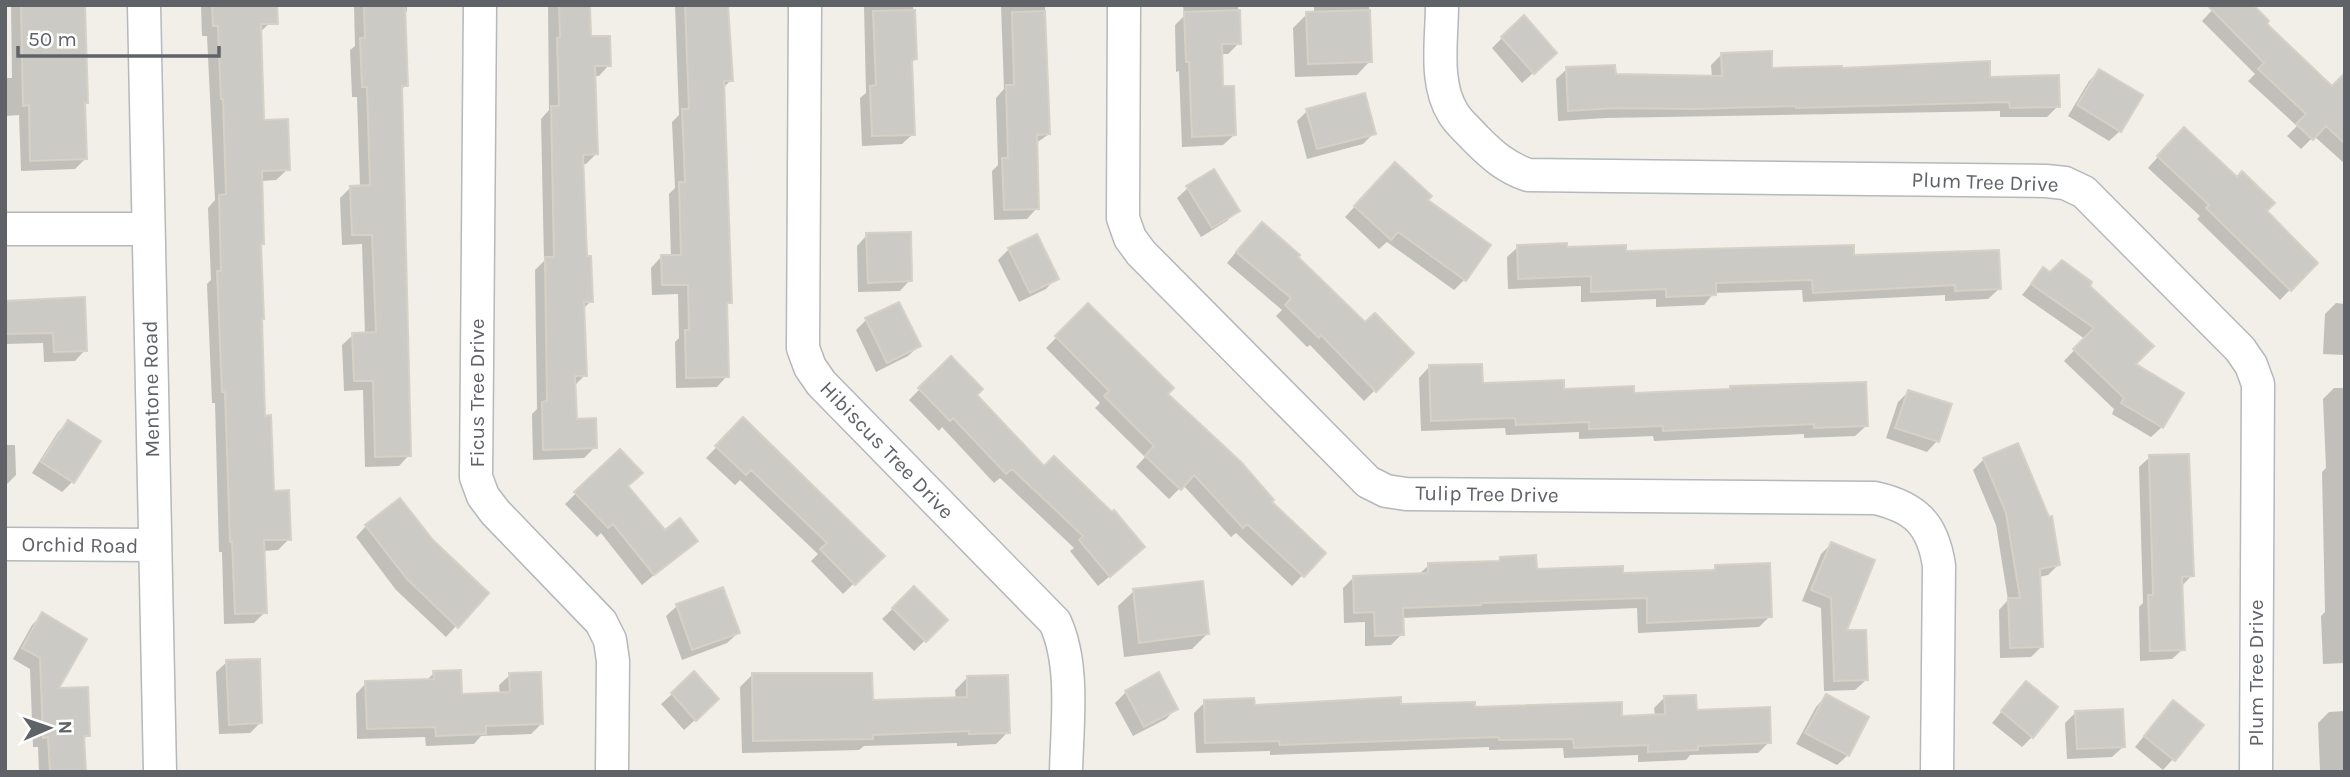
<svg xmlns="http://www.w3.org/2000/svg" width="2350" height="777" viewBox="0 0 2350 777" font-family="Karla,sans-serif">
<rect width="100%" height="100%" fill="#f1efe8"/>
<path fill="#0003" d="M11,5H83L86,103L83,106L85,159L75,169L21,171L19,115L5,116V78H12Z
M201,5H269L270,23L259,33L262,121L288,169L276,180L261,181L263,243L260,246L263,417L272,493L289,539L278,550L263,551L265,612L254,623L224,624L222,552H219L215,403H212L207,284L211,280L208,208L215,200L207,36H202Z
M354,5H407V11L403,15L406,85L401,90L409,455L399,466L365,467L363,390L344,391L342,345L353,335L365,334L362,244L342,245L340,198L351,187H360L357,97H352L350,50L355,46Z
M548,5H588L589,38L609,65L599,76H594L596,154L586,164H582L585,258L591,301L583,309L585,375L574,386L575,421L595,447L584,458L533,460L532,414L537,409L535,270L544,261L541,119L549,110Z
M675,5H727L731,80L723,88L730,302L725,307L727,376L717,387L676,388L675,342L679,338L678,294L652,295L651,268L661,257H671L669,194L675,188L672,122L679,115Z
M864,5H913L915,59L911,64L913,134L902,144L862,146L860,98L866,93Z
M1001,5H1045L1049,134L1035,144L1037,208L1027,219L994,220L992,171L998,165L996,98L1004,89Z
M1183,5H1238L1239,43L1228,54H1220L1221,88L1234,135L1223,145L1182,147L1179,71L1176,72L1175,25L1184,16Z
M1314,5H1369L1370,61L1357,75L1295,77L1293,28L1307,14H1314Z
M2217,5L2264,24L2332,88L2345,92V164L2314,136L2301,149L2287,136L2297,126L2248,81L2255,74L2202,21Z
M1502,38L1544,63L1522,83L1492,48Z
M1722,54L1770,70H1841L1989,78L2058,106L2047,117H2000V111L1605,118L1558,121L1556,79L1567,69L1614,76L1712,77L1711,65Z
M2099,71L2120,131L2109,141L2068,116L2089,81Z
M1307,111L1374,133L1363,144L1307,159L1297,121Z
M2173,140L2265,211L2316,263L2280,300L2197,219L2200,216L2148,168Z
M1385,174L1425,200L1465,279L1454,290L1387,242L1379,249L1345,217Z
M1188,188L1237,210L1227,221L1201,237L1177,198Z
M1251,234L1296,258L1365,325L1412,353L1364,401L1310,345L1307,347L1276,316L1282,310L1227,263Z
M867,235L910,280L900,291L858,292L857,246Z
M1518,247L1624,253L1852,256L1999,289L1988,299L1945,301V295L1803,302L1802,290L1714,293L1704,305L1656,307V299L1581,302V286L1508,289L1507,257Z
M1009,249L1056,278L1046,289L1019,302L998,260Z
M2043,269L2050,274L2088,286L2134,364L2162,427L2151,437L2112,414L2114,409L2064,361L2085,339L2022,295Z
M5,302L85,350L75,361L44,362L43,343L5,344Z
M2336,303L2345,304V355L2323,354L2325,314Z
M1088,306L1165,394L1270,502L1324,553L1292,586L1236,533L1231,537L1183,485L1169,499L1136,467L1145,457L1095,408L1100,403L1046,348Z
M866,320L919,346L908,356L876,372L856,330Z
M951,358L975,395L1132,558L1098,586L1070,551L1074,548L1000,478L994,483L942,427L939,431L909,400Z
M1429,367L1481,385L1563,391L1632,395L1728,391L1731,388L1866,426L1855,436L1804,438V434L1654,441L1653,436L1579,439V432L1506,435L1505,428L1421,431L1419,378Z
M2334,388H2345V663L2323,664L2321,616L2325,612L2322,472L2326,468L2323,399Z
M1908,392L1937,441L1927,452L1886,438L1898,402Z
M743,420L882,556L843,594L811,561L818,554L740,480L735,485L706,458Z
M68,422L72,482L62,492L32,473L58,432Z
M5,445H15L16,475L5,486Z
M620,451L626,487L665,532L696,540L642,585L601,533L597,537L565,504Z
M2150,457L2192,575L2181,587L2183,649L2172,659L2140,661L2139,607L2143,603L2139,467Z
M1984,459L2058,565L2048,575L2039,577L2041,647L2031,657L2000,658L1999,610L2008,600L1996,525L1973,470Z
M366,526L456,626L446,637L396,590L356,537Z
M1831,544L1844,632L1866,680L1855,690L1824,691L1821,608L1802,601L1821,554Z
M1500,558L1535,571L1622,575L1711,571L1716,567L1770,616L1759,627L1638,633L1637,608L1401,618L1402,634L1391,645L1365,646V622L1344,623L1343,588L1353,578L1418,575L1429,565L1496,563Z
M914,588L946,620L914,651L882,619Z
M1134,591L1207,634L1192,649L1124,657L1118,606Z
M677,606L738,633L727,643L682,660L666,616Z
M42,615L56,690L88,735L83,740L84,772H39L38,747H33L30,669L13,659L32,625Z
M227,662L260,723L250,733L219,734L216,672Z
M434,673L461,696L500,694L499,685L510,675L541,724L531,734L481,736L474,744L426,746L425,737L357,739L356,694L366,683L426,681Z
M694,674L707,709L684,730L661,704Z
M752,675L871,702L956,699L955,690L967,678L1008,732L996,744L957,746V743L864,746L859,750L742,753L740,687Z
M1126,692L1176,708L1166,719L1133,736L1115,703Z
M2016,694L2032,737L2022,747L1992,723Z
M1826,696L1848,755L1837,765L1796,744L1816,707Z
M1665,697L1769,742L1758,753L1690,755L1686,760L1638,762V755L1564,758L1563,748L1489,750V747L1270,755V751L1196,753L1194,713L1205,702L1253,707L1400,706L1620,718L1655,716L1654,708Z
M2345,711V770L2320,771L2318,723L2329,712Z
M2076,712L2123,747L2112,757L2067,759L2065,723Z
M2163,713L2173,759L2163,770L2135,747Z"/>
<path fill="#cccac5" stroke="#d6d1c6" stroke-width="2" d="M21,5H85L88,103H85L87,159L30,161L29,105L23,106Z
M212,5H277L278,24H261L264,120L288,119L290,170L262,171L264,244H261L264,319H262L265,416L271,415L274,491L289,490L291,540H264L267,613L235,614L232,542H230L225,392H222L217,271H221L219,195L226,194L223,99H221L218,26H213Z
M364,5H405L408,86H402L411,456L375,457L373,381H354L352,333L376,332L372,235H352L350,186L370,185L367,87H362L360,38H365Z
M559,5H590L591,36H610L611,66H595L598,154L583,155L587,256H591L593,302H584L587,376H575L577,419L596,418L597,448L543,450L542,402L547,401L545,257H554L551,106H559L557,38L560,37Z
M685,5H728L733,81H724L732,303H727L729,377L686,378L685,330H689L688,285H662L661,255H681L679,182H685L682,109H689Z
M2207,5H2253L2269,21L2267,24L2332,86L2345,73V144L2326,126L2313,140L2296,124L2306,114L2258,69L2264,63Z
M915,10L917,59L912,60L915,135L872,136L870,86L876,85L873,11Z
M1240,10L1241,44H1222L1223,86H1234L1236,135L1192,137L1189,62H1186L1184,12Z
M1370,10L1372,62L1308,64L1306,12Z
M1045,11L1050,134L1037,135L1039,209L1004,210L1002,158H1008L1006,85H1014L1012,12Z
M1524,15L1557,53L1534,74L1501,37Z
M1772,51V68L1842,66V68L1990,61V77L2059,75L2060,107L2010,108L2009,102L1796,108V106L1694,109L1617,108L1568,111L1566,67L1615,65L1616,74L1722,76L1721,53Z
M2099,69L2143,95L2121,132L2077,105Z
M1365,93L1376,134L1317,149L1306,109Z
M2184,127L2237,177L2242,171L2275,203L2267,211L2318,263L2291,291L2206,208L2209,205L2157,156Z
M1395,162L1432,196L1428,200L1491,245L1466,281L1398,232L1391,240L1354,206Z
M1214,169L1240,211L1212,228L1186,186Z
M1262,222L1300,255L1298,257L1365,322L1375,313L1414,353L1376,392L1321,335L1319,338L1285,305L1291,298L1236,252Z
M911,232L912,281L868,283L866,233Z
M1037,234L1059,279L1030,293L1008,248Z
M1567,243V247L1626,245V251L1854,245V255L1999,250L2001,289L1955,291V285L1813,293L1812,280L1716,283V295L1666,297V289L1591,292V276L1518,279L1517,245Z
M2062,260L2092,282L2090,286L2154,346L2136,364L2184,393L2163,428L2121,403L2124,398L2073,349L2094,328L2031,284L2043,267L2050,272Z
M85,297L87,351L54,352L53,333L5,334V301Z
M899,302L921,346L887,363L865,318Z
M1088,303L1174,388L1168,394L1241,462L1274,500L1272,502L1326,553L1304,577L1247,524L1243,528L1194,475L1181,490L1145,456L1154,446L1104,396L1109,391L1055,336Z
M951,356L983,389L977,395L1044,466L1054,456L1112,512L1114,510L1145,547L1110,577L1079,540L1083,536L1012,469L1006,474L953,418L950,421L918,388Z
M1482,364L1483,383L1564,380V389L1634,386V393L1730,389V386L1866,382L1868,426L1814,428V424L1663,431V426L1589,429V422L1516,425L1515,418L1431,421L1429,365Z
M1908,390L1952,404L1939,442L1895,428Z
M743,417L885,556L855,585L820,549L827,543L751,470L746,475L715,446Z
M68,420L101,441L74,483L41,462Z
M2018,443L2049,517L2052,516L2060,565L2040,569L2043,647L2010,648L2008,598H2020L2006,513L1983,458Z
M620,449L643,473L628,486L665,530L680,518L698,541L654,575L613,524L608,528L574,492Z
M2189,454L2194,576L2182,577L2185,650L2150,651L2148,595H2153L2149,455Z
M400,498L433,540L489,593L458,628L407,579L365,525Z
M1831,542L1875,560L1847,630H1866L1868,680L1834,681L1831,598L1811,590Z
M1536,555L1537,569L1623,566V573L1715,570V565L1770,563L1772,617L1647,623V598L1481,603V605L1403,608L1404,635L1375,636L1374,612L1354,613L1353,576L1428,573V563L1500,561V557Z
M1203,581L1209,634L1139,643L1133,589Z
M914,586L948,620L926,642L892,608Z
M723,587L740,633L692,650L676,604Z
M42,612L87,639L59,688L88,687L90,736H84L86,772H50L48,737L43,738L40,658L22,648Z
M260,659L262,723L229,725L226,660Z
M461,670L462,694L510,692L509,673L541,672L543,724L486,726V734L436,736L435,727L367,729L365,681L434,679L433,671Z
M694,671L719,699L696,721L671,693Z
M1159,672L1178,709L1144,727L1125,691Z
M752,673H872L873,700L967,697V676L1008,675L1010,733L969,734V731L873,735V739L753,741Z
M2026,681L2058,707L2033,738L2001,711Z
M1826,694L1869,717L1849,756L1805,733Z
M1696,695L1697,710L1770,707L1771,743L1698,746V750L1648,752V745L1574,748L1573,739L1499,740V737L1280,745L1279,741L1205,743L1204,700L1254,698L1255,705L1401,697V704L1475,702V707L1622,702V716L1665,714L1664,696Z
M2173,700L2204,725L2175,761L2144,736Z
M2123,709L2125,747L2077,749L2075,711Z"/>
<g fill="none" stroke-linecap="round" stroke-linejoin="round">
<defs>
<path id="street" d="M144,5L160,772
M480,5L476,477L483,496L495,512L601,622L610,640L613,661L612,772
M805,5L803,348L810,367L821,383L1055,622C1075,665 1067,725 1066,772
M1124,5L1123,218L1130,238L1141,253L1368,482L1386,491L1406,494L1875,498C1915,507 1933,524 1939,566L1937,772
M1442,5C1442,39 1434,83 1453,113C1458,122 1468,130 1475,138C1492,155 1505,167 1528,175L2046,181L2065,183L2084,192L2240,349L2251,365L2258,384L2256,772
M5,229H147
M5,544L155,545"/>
</defs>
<use href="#street" stroke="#b5b8bc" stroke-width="35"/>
<use href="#street" stroke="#fff" stroke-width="32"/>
</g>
<g text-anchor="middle" stroke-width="7" stroke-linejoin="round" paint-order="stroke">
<g font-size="21" fill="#5f6368" stroke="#fff">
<text transform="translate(1985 182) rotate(2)" y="7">Plum Tree Drive</text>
<text transform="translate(151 389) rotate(-91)" y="7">Mentone Road</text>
<text transform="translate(477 393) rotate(-90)" y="7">Ficus Tree Drive</text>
<text transform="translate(887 450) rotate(46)" y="7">Hibiscus Tree Drive</text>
<text transform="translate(1487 494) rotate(1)" y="7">Tulip Tree Drive</text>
<text transform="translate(80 545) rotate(1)" y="7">Orchid Road</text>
<text transform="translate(2256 673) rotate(-90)" y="7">Plum Tree Drive</text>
</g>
</g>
<rect width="2350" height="777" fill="none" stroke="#5f6368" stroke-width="14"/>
<g transform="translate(49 728) rotate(88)" stroke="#ffffff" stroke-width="5" paint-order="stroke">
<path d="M0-5L12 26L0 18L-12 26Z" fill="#5f6368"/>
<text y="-10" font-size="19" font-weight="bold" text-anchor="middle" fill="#5f6368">N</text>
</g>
<path d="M18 46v10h201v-10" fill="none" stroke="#5f6368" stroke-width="3.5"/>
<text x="28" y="46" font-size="21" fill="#5f6368" stroke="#ffffff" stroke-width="5" paint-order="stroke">50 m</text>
</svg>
